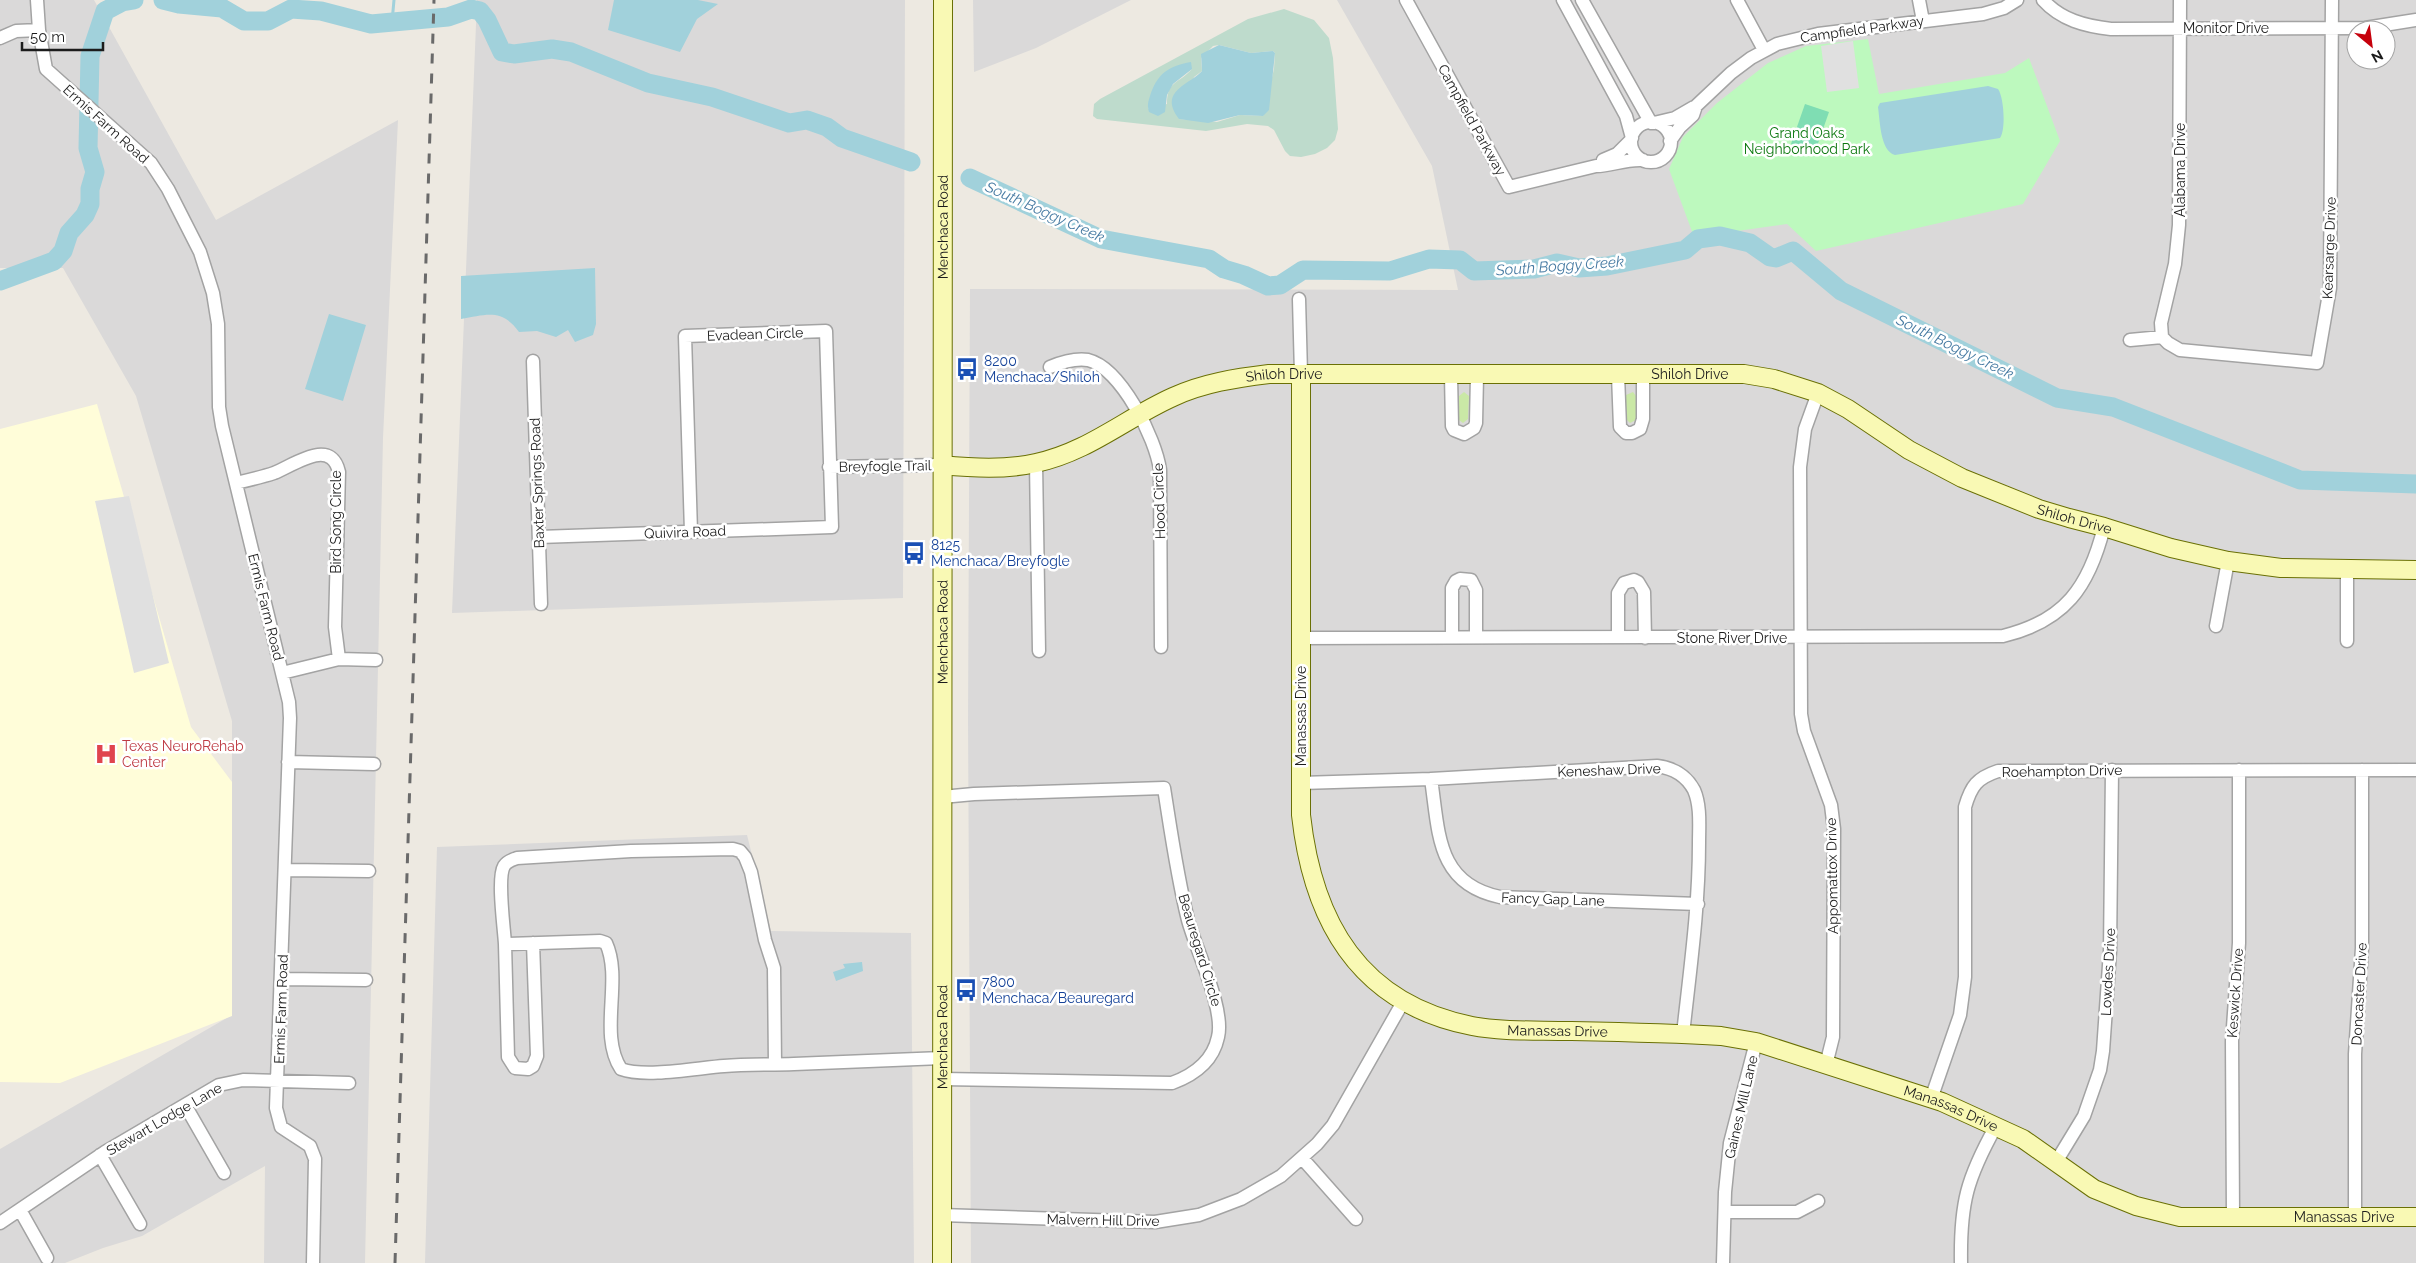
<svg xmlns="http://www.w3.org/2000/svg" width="2416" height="1263" viewBox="0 0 2416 1263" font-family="Raleway,sans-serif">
<rect width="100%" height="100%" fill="#ede9e1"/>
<path fill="#dad9d9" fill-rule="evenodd" d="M0,0H94L216,220L398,120L383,438L365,1263H264L265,1166L142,1236L103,1248L65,1263H0V1149L232,1015V721L136,396L63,268H0Z
M477,0H905L903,598L452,613Z
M973,0H1131L1036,48L974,72Z
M1337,0H2416V1263H971L968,721L970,289L1458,290L1432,166ZM2356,30H2386V60H2356Z
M747,835L771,931L911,933L914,1263H425L437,847Z"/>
<path fill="#fffdd9" d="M97,404L191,727L232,782V1016L60,1083L0,1082V429Z"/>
<path fill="#cae8a6" d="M1464,392L1469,396L1468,419L1463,423L1459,420V396Z
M1633,392L1636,396V420L1630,423L1626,419V395Z"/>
<path fill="#bedbcc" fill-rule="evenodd" d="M1284,9L1314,20L1329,38L1333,58L1338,129L1335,140L1327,148L1315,154L1301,157L1290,156L1285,151L1274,130L1268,126L1247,124L1206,131L1097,119L1093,116L1094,104L1100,99L1248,19ZM1219,45L1251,53L1273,51L1275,53L1274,69L1263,116L1240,115L1217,122L1179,119L1194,77L1202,71L1201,58L1213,46ZM1192,69C1179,84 1167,80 1167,104L1148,109L1151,95Z"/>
<path fill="#bdf9be" d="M1868,39L1879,94L2005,73L2029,58L2060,141L2023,204L1816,251L1787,224L1694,237L1669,169L1683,137L1717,103L1768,63L1806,46Z"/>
<path fill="#7fddb3" d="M1805,104L1829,112L1815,152L1791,144Z"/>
<path fill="#e0e0e0" d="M1853,41L1859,88L1827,92L1821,46Z
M129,496L169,663L134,673L95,501Z"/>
<path fill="#a1d1db" d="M614,0H698L718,4L697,19L680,52L608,30Z
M1219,45L1251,53L1273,51L1275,53L1269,110L1263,116L1240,115L1208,123L1179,119C1157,91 1191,84 1202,71L1201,54Z
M1191,62L1192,69L1173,84L1167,95L1165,112L1158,116L1149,112C1147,106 1148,102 1150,96C1157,74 1168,66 1191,62Z
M1988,86L1998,89C2004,97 2006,130 2000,138L1895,155C1880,151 1880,120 1878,107L1880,103Z
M595,268L596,324L593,335L575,342L568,330L556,337L537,331L519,332C502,308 486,315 461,319V276Z
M329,314L366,325L343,401L305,389Z
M862,962L863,971L836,981L833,972L845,968L843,964Z"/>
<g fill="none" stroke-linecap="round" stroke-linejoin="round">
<path stroke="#a1d1db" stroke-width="3" d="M392,22L394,0"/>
<path stroke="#a1d1db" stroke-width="19" d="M163,0L179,4L222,8L244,21H268L291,9L321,11L371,24L448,17L471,9L480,11L487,20L502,52L514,54L552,49L571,52L648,83L712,97L789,123L807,120L827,127L842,138L911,162
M970,178L1101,239L1209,259L1224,269L1244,275L1268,286L1280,285L1303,270L1390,271L1429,259L1460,260L1474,271L1534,269L1557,263L1579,268L1607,266L1685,250L1698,239L1720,236L1750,243L1770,257L1776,258L1793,251L1841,291L2057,398L2113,407L2300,480L2416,484
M0,281L54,261L63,251L69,233L85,215L90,204V189L95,172L88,148L90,56L105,11L122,2L134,0"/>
<defs>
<path id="street" d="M37,0L39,30L46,69L151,163L168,189L200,252L213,293L218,324L219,407L222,426L289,702L290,718L276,1108L281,1127L310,1146L315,1159L313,1263
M1406,0L1509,187L1596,166C1613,166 1623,159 1643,160
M1563,0L1626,116L1632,138
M1582,0L1651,123
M1737,0L1764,50
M1919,0L1923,21
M2043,0C2061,20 2085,26 2111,29L2365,28L2416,20
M0,38L16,31L39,30
M1631 142a20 20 0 1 1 40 0a20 20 0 1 1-40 0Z
M1654,123L1675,118L1694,107
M1670,141L1680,127L1693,115L1696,106L1731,73L1751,58L1777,44L1818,34L1983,14L2004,8L2017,0
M1603,160L1617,154L1631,140
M1299,299L1301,374
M2162,337L2161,323L2175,264L2179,225L2180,0
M2130,340L2162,337L2168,343L2180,350L2317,363L2330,288L2332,0
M533,361L541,604
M1050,367C1062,362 1075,358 1088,360C1121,368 1156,439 1160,470L1161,647
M1451,375L1452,426L1454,430L1464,434L1474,428L1476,423L1477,376
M1618,375L1620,427L1626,433H1632L1640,429L1643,419V374
M1818,393L1805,429L1800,467L1801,714L1804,731L1831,805L1834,829L1833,1037L1826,1065
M1036,463L1039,651
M829,467L941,465
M236,483C249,480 262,477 274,473C294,465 331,437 339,472L335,627L339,659
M539,537L832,527L826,331L685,336L691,532
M2216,626L2228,561
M1452,637V588L1456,581L1460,579L1471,580L1476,590V637
M1618,637V593L1624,583L1634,580L1638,582L1644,592L1645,638
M1300,638L2003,636C2065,621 2089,587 2104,527
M2347,641V570
M282,673L339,659L376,660
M288,762L374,764
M1431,779C1439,832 1436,884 1500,897L1698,904
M1301,783L1431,779L1657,766C1673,768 1686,775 1694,790C1701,806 1699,826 1699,843C1699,907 1690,970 1683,1034
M286,870L369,871
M505,944L508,1057L515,1068L528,1069L533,1066L537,1056L533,943
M282,979L366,980
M775,1064L774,968L765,940L751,872L745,857L740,851L733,849L631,851L517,858C512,860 507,861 504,866C497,878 504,927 505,944L600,941L606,943C623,980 598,1034 621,1069C645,1078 697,1068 724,1066C747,1064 771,1065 794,1064L942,1058
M942,1079L1172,1083C1194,1075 1213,1061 1218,1037C1225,1009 1196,950 1188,920C1177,876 1171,832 1164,788L974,794L942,797
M1931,1099L1960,1015L1965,977V807C1971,786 1977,778 1998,771L2416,770
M185,1105L224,1173
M100,1155L140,1224
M1302,1158L1356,1219
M2056,1162L2084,1116L2100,1070L2103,1051L2110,951L2112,770
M20,1210L47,1258
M1726,1212H1797L1818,1201
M941,1215L1155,1222L1199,1215L1241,1199L1281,1176L1317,1144L1333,1125L1403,1002
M2233,1217L2232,1041L2239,943V770
M2355,1218V1054L2362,948V770
M0,1223L105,1152L219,1085L243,1080L349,1083
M1723,1263L1725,1192L1730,1143L1756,1042
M1961,1263C1960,1203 1967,1178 1996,1126"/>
<g id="secondary">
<path id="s1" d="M1301,374V815C1313,923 1360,1004 1472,1026C1503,1032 1538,1030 1570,1031C1620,1032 1671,1033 1721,1036L1756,1042L1942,1102L2023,1139L2094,1189L2136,1206L2180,1217H2416"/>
<path id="s2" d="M941,465C973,468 1005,470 1036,463C1088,452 1126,418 1173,397C1203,383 1236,378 1269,374H1744L1774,379L1818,393L1848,409L1909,450L1962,478L2039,509L2069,518L2104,527L2171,548L2228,561L2281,568L2416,570"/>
<path id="s3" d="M942,1263L943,0"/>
</g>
</defs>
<use href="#street" stroke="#a3a3a3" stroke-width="15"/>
<use href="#secondary" stroke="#6a7005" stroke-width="20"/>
<use href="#street" stroke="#fff" stroke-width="12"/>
<use href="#secondary" stroke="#f9f9b4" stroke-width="18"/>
<path stroke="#6a6a6a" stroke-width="3" stroke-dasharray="10 10" stroke-linecap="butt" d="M395,1263L434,0"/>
</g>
<defs>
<symbol id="bus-bare" viewBox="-9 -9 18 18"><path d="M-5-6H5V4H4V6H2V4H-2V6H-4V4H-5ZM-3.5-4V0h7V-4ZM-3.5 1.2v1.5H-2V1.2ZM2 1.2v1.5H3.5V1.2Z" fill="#1a4fb4" stroke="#fff" stroke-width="2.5" paint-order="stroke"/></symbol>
<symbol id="hospital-bare" viewBox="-9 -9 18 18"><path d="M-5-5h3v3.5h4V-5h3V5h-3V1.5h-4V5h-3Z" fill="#e0444e" stroke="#fff" stroke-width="2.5" paint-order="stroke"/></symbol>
</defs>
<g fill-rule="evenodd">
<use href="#bus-bare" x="951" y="353" width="32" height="32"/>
<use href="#bus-bare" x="898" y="537" width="32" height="32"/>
<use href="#hospital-bare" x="90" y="738" width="32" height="32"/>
<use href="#bus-bare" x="950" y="974" width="32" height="32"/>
</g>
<g text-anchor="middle" stroke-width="5" stroke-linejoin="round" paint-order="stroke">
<g font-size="14" fill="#1c1c1c" stroke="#fff">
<text x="2226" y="33">Monitor Drive</text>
<text transform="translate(1862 29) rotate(-8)" y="5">Campfield Parkway</text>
<text transform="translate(1472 120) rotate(61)" y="5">Campfield Parkway</text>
<text transform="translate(106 124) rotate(42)" y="5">Ermis Farm Road</text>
<text transform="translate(2180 170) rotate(-90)" y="5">Alabama Drive</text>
<text dy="5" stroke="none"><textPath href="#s3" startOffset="1036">Menchaca Road</textPath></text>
<text transform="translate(2329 248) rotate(-88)" y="5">Kearsarge Drive</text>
<text transform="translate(755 334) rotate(-2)" y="5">Evadean Circle</text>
<text dy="5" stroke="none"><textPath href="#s2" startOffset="768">Shiloh Drive</textPath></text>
<text dy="5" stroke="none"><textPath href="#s2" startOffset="362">Shiloh Drive</textPath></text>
<text transform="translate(885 466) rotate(-1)" y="5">Breyfogle Trail</text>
<text transform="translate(537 483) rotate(-92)" y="5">Baxter Springs Road</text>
<text transform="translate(1159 501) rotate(-92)" y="5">Hood Circle</text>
<text dy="5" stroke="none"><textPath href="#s2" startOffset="1186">Shiloh Drive</textPath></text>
<text transform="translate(336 522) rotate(-90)" y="5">Bird Song Circle</text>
<text transform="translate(685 532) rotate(-2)" y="5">Quivira Road</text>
<text transform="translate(266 607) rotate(76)" y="5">Ermis Farm Road</text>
<text dy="5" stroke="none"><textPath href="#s3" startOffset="631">Menchaca Road</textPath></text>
<text x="1732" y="643">Stone River Drive</text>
<text transform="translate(1301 716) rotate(-90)" y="5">Manassas Drive</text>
<text transform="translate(1609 770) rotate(-2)" y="5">Keneshaw Drive</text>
<text transform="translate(2062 771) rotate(-1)" y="5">Roehampton Drive</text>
<text transform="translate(1832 876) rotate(-91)" y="5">Appomattox Drive</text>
<text transform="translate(1553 899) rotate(2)" y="5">Fancy Gap Lane</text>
<text transform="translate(1200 950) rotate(73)" y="5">Beauregard Circle</text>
<text transform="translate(2108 972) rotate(-87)" y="5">Lowdes Drive</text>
<text transform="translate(2235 993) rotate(-86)" y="5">Keswick Drive</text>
<text transform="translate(2359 994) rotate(-87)" y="5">Doncaster Drive</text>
<text transform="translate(281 1009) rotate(-88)" y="5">Ermis Farm Road</text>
<text dy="5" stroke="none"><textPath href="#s1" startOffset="821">Manassas Drive</textPath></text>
<text dy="5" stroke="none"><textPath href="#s3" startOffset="226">Menchaca Road</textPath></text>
<text transform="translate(1741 1107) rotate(-77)" y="5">Gaines Mill Lane</text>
<text dy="5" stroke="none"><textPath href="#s1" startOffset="1226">Manassas Drive</textPath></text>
<text transform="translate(164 1119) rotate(-30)" y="5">Stewart Lodge Lane</text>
<text dy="5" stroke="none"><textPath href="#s1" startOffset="1646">Manassas Drive</textPath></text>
<text transform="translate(1103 1220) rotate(1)" y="5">Malvern Hill Drive</text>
</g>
<g font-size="14" fill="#0c780f" stroke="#fff">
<text x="1807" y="138">Grand Oaks<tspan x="1807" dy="16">Neighborhood Park</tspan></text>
</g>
<g font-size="14" fill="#164399" stroke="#fff" text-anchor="start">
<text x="984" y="366">8200<tspan x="984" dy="16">Menchaca/Shiloh</tspan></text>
<text x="931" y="550">8125<tspan x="931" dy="16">Menchaca/Breyfogle</tspan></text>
<text x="982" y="987">7800<tspan x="982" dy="16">Menchaca/Beauregard</tspan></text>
</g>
<g font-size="14" fill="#be3a42" stroke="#fff" text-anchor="start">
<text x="122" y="751">Texas NeuroRehab<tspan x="122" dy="16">Center</tspan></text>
</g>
<g font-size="15" font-style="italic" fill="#467aa2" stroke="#fff">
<text transform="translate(1045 212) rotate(24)" y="5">South Boggy Creek</text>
<text transform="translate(1560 266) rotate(-4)" y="5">South Boggy Creek</text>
<text transform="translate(1955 347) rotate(26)" y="5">South Boggy Creek</text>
</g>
</g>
<g transform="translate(2371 45) rotate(151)"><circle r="24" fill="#ffffff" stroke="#a4a4a4"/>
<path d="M0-4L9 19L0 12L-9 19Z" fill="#c6010c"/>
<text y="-8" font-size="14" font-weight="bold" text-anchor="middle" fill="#1c1c1c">N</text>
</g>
<path d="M22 42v8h81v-8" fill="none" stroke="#1c1c1c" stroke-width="2.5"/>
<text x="30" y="42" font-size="15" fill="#1c1c1c" stroke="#ffffff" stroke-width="4" paint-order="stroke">50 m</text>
</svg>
